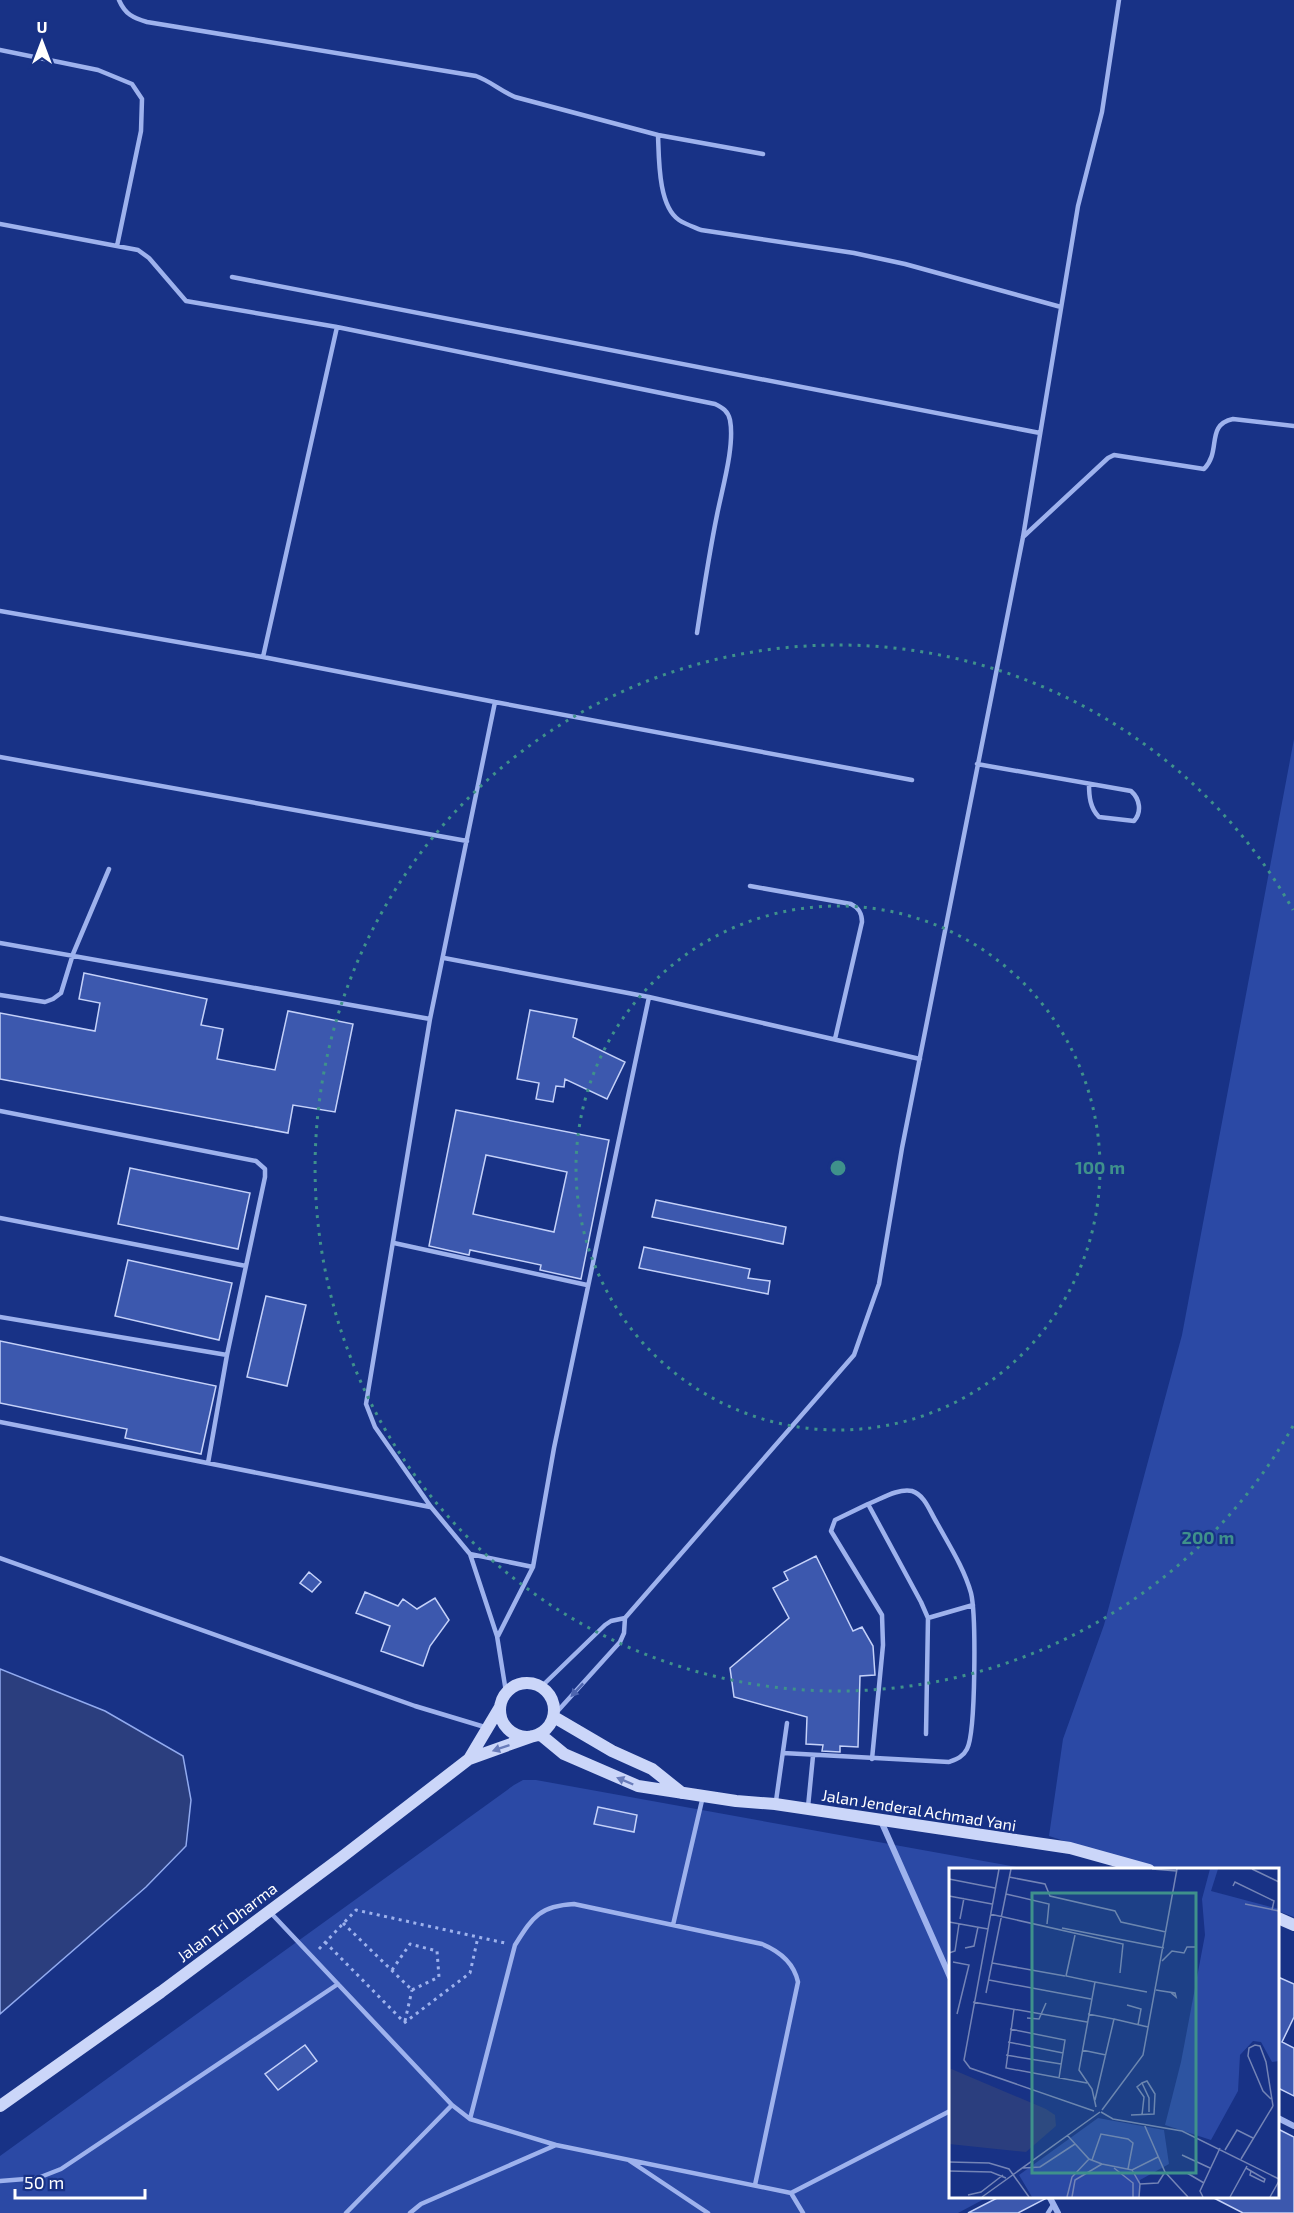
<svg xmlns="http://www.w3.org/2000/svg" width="1294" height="2213" viewBox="0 0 1294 2213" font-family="'Exo 2',sans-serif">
<rect width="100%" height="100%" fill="#183286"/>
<path fill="#2b49a5" d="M1294,739V1917L1278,1911V1870L1150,1869L1049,1836L1063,1739L1104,1625L1182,1335Z
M523,1780H536L1027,1869L950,1870V2196L988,2197L958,2213H0V2156L514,1785Z"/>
<path fill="#2b3e7e" stroke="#91aaef" stroke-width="1.5" d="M0,1669L105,1711L183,1756L191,1800L186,1846L146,1887L0,2014Z"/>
<path fill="#3c58ae" stroke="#c4d1f9" stroke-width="1.5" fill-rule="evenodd" d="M84,973L207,999L201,1025L223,1029L217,1059L275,1070L288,1011L353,1024L335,1112L293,1105L288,1133L0,1079V1013L95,1031L100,1003L79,999Z
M530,1010L577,1019L573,1037L625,1062L607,1099L565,1079L564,1087L556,1086L553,1102L536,1099L539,1083L517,1079Z
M456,1110L609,1140L581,1279L540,1270L541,1265L470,1250L469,1255L429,1246ZM486,1155L567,1172L554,1232L473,1214Z
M130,1168L250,1193L238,1249L118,1224Z
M656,1200L786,1227L783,1244L652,1217Z
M644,1247L750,1269L748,1278L770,1281L768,1294L639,1268Z
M128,1260L232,1283L219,1340L115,1316Z
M266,1296L306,1305L287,1386L247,1377Z
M0,1341L216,1386L201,1454L125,1438L127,1429L0,1403Z
M816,1556L853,1631L862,1627L873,1646L875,1675L860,1676L858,1747L840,1746V1752L822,1751L823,1745L806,1744L807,1717L734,1697L730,1668L789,1618L773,1588L788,1580L784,1572Z
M309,1572L321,1582L312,1592L300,1583Z
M365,1592L398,1606L403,1599L417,1609L435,1598L449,1620L430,1646L423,1666L381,1651L390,1626L356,1613Z
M598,1807L637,1815L634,1832L594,1824Z
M1278,1977L1294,1984V2017L1282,2042L1294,2048V2096L1278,2088Z
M305,2045L317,2061L278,2090L265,2074Z
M1278,2129L1294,2137V2213H1243L1210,2196H1278Z
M1001,2196H1044L1045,2199L1018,2213H968Z"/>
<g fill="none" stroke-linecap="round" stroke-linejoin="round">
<path stroke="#9eb2ed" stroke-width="3" stroke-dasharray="3 4.5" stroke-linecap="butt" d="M343,1923L412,1990
M325,1942L404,2022
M319,1949L356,1910L505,1943
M392,1970L410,1944L437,1951L439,1977L412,1990
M405,2021L412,1990
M404,2023L470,1973L478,1937"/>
<path stroke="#9eb2ed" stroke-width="4.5" d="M119,0C125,14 133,18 147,22L476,76C490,81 501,91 515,97L658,135C659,158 658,206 679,220C685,224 694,227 701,230L854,253L905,264L1061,307
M0,50L98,70L132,84L142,99L141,131L117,246
M658,135L763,154
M0,224L138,250L149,258L186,301L337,327L715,404C723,408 728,411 730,420C735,446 722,489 717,515C709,554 703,594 697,633
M232,277L1040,433
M337,327L263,657L495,702L430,1019L366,1404L375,1427L431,1507L470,1554L497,1636L506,1692
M1023,537L1108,458L1114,455L1204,469C1222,451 1205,425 1233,419L1294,426
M0,611L263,657
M495,702L912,780
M0,757L467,841
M977,764L1131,791C1140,799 1142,812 1134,821L1099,817C1090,808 1089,796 1089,784
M750,886L851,904C859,908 862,913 862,922L835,1039
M0,943L430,1019
M444,958L649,997L554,1448L533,1567L498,1636
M0,995L45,1002L53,999L61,993L73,954L109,869
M649,997L920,1059
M0,1111L256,1161L265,1169V1177L227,1355L208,1463
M0,1218L246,1266
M394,1243L587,1285
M0,1317L227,1355
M0,1422L430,1507
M868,1504L835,1520L831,1531L882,1615L883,1645L872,1759
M470,1554L533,1567
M0,1558L415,1706L488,1728
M928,1618L973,1605
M542,1686L605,1625L611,1621L625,1618
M555,1714L620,1642L624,1633L625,1618L854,1355L879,1284L902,1148L1023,537L1078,206L1102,112L1119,0
M783,1753L949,1762C957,1759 963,1757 967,1749C976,1732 976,1614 971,1593C964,1568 949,1545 937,1523C930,1512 925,1495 912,1491C898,1488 881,1499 868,1504L921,1602L928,1618L926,1734
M776,1801L787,1723
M808,1807L813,1756
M269,1911L452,2105L470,2119L556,2145L791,2193L950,2111
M673,1925L703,1796
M470,2119L515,1945C533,1917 539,1906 574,1904L762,1944C779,1951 794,1963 798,1982L755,2185
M630,2161L708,2213
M0,2181L38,2178L61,2169L338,1984
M791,2193L803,2213
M346,2213L452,2105
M410,2213L421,2204L556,2145
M1048,2213L1053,2205"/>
<path stroke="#9eb2ed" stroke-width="6" d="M881,1821L950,1977
M1278,2118L1294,2126
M1049,2196L1058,2213"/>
<path stroke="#cbd6f9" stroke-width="12" d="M500 1710a27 27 0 1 1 54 0a27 27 0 1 1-54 0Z
M554,1717L612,1751L652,1769L682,1793
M541,1735L564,1754L638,1786L736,1801L775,1804L1070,1848L1149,1870
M469,1759L500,1707
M1278,1918L1294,1925
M0,2106L161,1992L342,1857L469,1759L533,1736"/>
</g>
<defs><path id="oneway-solid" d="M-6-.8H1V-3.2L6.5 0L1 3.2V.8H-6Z" transform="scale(1.5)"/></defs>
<use fill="#4e65af" href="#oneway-solid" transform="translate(577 1690) rotate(133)"/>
<g fill="#697cba">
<use href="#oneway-solid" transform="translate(501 1748) rotate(161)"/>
<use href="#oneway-solid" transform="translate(625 1781) rotate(-157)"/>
</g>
<g fill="none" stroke="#3f918b" stroke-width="3" stroke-dasharray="3 6">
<circle cx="838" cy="1168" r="262"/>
<path d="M1293 1426A523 523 0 1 1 1293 910"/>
</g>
<g text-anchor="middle" stroke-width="4.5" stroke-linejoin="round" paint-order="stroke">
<g font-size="16" fill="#fff" stroke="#183286">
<text transform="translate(919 1810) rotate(9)" y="6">Jalan Jenderal Achmad Yani</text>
<text transform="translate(227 1922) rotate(-37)" y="6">Jalan Tri Dharma</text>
</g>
</g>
<g transform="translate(949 1868)">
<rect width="330" height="330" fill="#183286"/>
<path d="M261,1H269L262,23L330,41V193L323,194L312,174L304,173L291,187L289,223L262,272L216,257L232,194L256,67L253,31ZM149,250L215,262L220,296L191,312V329H83L70,307Z" fill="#2b49a5"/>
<path d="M0,200L97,241L106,247L107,258L77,284L0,276Z" fill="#2b3e7e"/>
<path fill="none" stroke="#7484b6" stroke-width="1.5" d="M50,1L15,192L21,200L145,243M62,1L43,95L116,108M203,1L228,3M303,1L330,14M60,9L96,16L101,28L166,43L172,54L217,64M0,11L46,20M284,18L286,14L325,33L323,42M57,26L100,36L98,56M0,28L43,36M296,36L330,43M41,46L174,76L171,105M11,51L15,30M0,54L39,61M113,60L215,80M126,67L117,108L146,114L130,202L143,221L147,239M16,80L25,78L29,59M0,85L6,83L10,56M213,93L223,83L235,85L238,79H247M4,94L20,97L8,146M40,112L142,131M146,114L198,124M207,122L213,123L226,125L227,129L221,124M37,125L43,95M24,134L138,154M178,137L192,141L189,157M65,141L57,200L138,215M139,146L165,151L146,232M78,150L90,151L97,135M165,151L199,159M61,161L116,172L110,210M59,174L114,185M133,182L157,187M57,187L112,196M193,215L188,219L195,229L193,247M322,231L314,223L299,188L300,180L306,177L311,178L317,194L324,238M153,242L194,187L228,1M152,244L164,251L233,263L330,311M182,247L205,246L206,226L198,213L193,215L200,230V244M195,256L216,304L239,329M118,267L140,291L153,296L183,302L209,289M276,282L288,262L304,270M233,287L261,300M292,291L324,238M143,292L152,266L179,271L184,275L179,301M0,294L40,295L60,301L80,329M74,300L91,299L126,276M165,300L184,315V329M297,300L302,303L316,311L315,314L301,307L302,303M183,302L191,316L190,329M0,303L42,304L57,310M238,305L255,315M191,316L209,315L216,304M19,327L32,324L54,307M33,329L151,244M118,329L123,309L140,291M123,329L126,312L153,296M254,329L251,323L271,280M281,329L298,298M321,329L330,313"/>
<path fill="#3f918b" fill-opacity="0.15" stroke="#3f918b" stroke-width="3" d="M83,25H247V305H83Z"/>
<rect width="330" height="330" fill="none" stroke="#fff" stroke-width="3"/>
</g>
<circle cx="838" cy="1168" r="9" fill="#3f918b" stroke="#183286" stroke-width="3"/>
<g font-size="18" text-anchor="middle" font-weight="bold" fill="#3f918b" stroke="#183286" stroke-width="4.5" stroke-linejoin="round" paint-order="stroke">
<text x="1100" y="1174">100 m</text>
<text x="1208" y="1544">200 m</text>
</g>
<g transform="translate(42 42)" stroke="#183286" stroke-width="4.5" paint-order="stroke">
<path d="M0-4.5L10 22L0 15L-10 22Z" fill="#ffffff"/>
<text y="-9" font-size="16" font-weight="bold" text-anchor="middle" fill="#ffffff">U</text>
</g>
<path d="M15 2189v9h130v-9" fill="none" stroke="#ffffff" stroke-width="3"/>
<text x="24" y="2189" font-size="18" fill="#ffffff" stroke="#183286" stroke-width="4.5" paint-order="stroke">50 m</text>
</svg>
